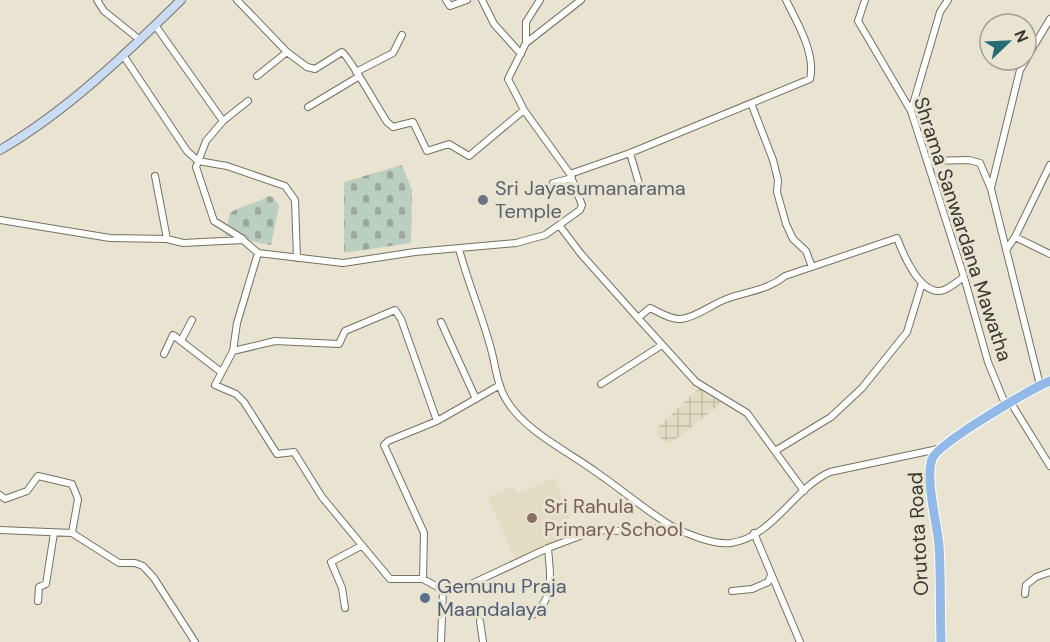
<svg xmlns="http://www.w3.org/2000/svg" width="1050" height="642" viewBox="0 0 1050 642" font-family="'DM Sans',sans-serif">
<defs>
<pattern id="industrial-grid" width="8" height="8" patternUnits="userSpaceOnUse" patternTransform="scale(1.5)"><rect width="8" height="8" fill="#e2dcc2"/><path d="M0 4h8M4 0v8" fill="none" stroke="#c3bea7"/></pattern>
<pattern id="cemetery-stones" width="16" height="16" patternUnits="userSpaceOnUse" patternTransform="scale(1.5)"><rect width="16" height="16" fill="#bccebf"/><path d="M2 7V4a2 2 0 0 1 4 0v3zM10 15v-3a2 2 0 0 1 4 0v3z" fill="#9aa89c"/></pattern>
</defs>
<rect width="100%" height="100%" fill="#e9e4d2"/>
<path fill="url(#industrial-grid)" d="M699,388L721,403L670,444L658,436V427Z"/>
<path fill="#e2dcc2" d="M554,478L571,516L563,520L570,536L515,559L488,497L514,486L517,494Z"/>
<path fill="url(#cemetery-stones)" d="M402,165L412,190L411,243L344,253V182Z
M269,196L274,198L279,206L271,245L225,236L230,213C243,205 255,204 269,196Z"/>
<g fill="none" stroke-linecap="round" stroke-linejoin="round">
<defs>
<path id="street" d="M97,0L104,11L140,40
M237,0L287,52
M446,0L450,6L467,0
M482,0L494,24L521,54
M865,0L858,21L911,111L964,277L988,362L1006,406
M155,25L223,121
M526,43L581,0
M123,55L187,151L198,161L227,166L285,186L295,200L297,258
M1026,59L1050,19
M356,72L393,53L402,35
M257,76L287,52L307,67L315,69L342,52C349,56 379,110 387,122L393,127L413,122L427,151L449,144L469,156L524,110
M751,103L773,160L778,180L777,192L786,224L793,239L806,251L812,267
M308,107L358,77
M911,111L940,12L948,0
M630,153L640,187
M927,161L969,160L980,163L991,189L1040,385
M570,174L630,153L810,79C816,54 797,22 786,0
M155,176L167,239
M553,183L572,178
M991,188L1020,70L1026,60
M0,220L110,238L167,239L183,243L243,240L258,253L343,263L415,252L516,243L545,235L580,210L582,205L570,174L524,110L508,79L526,43V22L540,0
M559,225L581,254L638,318L650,308C659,312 671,320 681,319C698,317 713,303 729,298C749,291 768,290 785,276L897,238C903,254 921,298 944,290C951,287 958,281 964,277
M1015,237L1050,254
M243,239L214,221L196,167L206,141L223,121L248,101
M459,249C468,283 482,315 491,349C496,367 497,386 507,401C525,431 569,452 596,472C621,489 645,510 670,525C686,534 713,545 731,543C773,537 794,488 830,472L938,449
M1006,250L1015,237L1050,165
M258,253L237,323L233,351L215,385L236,394L244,402L277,454L294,452L322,497L390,579H423L443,590
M638,318L696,382L747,413L804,491
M441,322L476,399
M182,339L192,320
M233,351L275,341L339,344L345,331L395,310L401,319L437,421
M164,354L173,335L221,372
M601,384L662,345
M1011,403L1050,466
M775,451L831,417L862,388L907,332L922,283
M0,495L5,499L27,491L38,476L72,484L78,499L72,533L0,530
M72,533L119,563H135L143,566L154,578L195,642
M754,533L800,642
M423,579L424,533L384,445L388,441L437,421L500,385
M443,590L469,585L548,548L596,530L620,531L671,526
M732,591L752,589L768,582L771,575
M1025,594L1026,585L1036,577L1050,572
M38,601L39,587L46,584L54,533
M345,608L342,588L331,562L361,546
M533,615C556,596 550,576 548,548
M480,621L483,642
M441,642L443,590"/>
<path id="secondary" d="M0,150C67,111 126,54 181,0"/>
<path id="primary" d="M941,642C940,610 941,577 939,545C937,522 925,480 932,459C938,443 1031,389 1050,381"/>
</defs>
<use href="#street" stroke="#757060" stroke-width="8"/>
<use href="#secondary" stroke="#757060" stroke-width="10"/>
<use href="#primary" stroke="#fff" stroke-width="11"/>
<use href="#street" stroke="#fff" stroke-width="6"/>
<use href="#secondary" stroke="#c9dcf4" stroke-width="8"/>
<use href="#primary" stroke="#93b9e9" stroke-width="9"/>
</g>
<circle fill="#6b7280" stroke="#e9e4d2" stroke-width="2" cx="483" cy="200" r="6"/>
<circle fill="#8d6e63" stroke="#e9e4d2" stroke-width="2" cx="532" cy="518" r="6"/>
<circle fill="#5c6f8a" stroke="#e9e4d2" stroke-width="2" cx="425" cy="598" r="6"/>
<g text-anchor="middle" stroke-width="6" stroke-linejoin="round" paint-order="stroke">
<g font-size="20" fill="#5b616d" stroke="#e9e4d2" text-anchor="start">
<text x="495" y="195">Sri Jayasumanarama<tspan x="495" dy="23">Temple</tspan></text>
</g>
<g font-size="20" fill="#3a3831" stroke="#e9e4d2">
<text transform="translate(963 229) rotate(72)" y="7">Shrama Sanwardana Mawatha</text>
<text transform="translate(918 534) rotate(-93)" y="7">Orutota Road</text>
</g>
<g font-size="20" fill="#785e54" stroke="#e9e4d2" text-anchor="start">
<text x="544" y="513">Sri Rahula<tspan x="544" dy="23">Primary School</tspan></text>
</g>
<g font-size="20" fill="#4e5e75" stroke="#e9e4d2" text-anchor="start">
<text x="437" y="593">Gemunu Praja<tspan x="437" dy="23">Maandalaya</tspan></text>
</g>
</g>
<g transform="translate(1008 42) rotate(67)"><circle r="28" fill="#e9e4d2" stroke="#a39f92" stroke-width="1.5"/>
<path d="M0-4.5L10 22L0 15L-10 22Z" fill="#246d76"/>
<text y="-9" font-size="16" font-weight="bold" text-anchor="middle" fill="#3a3831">N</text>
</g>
</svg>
